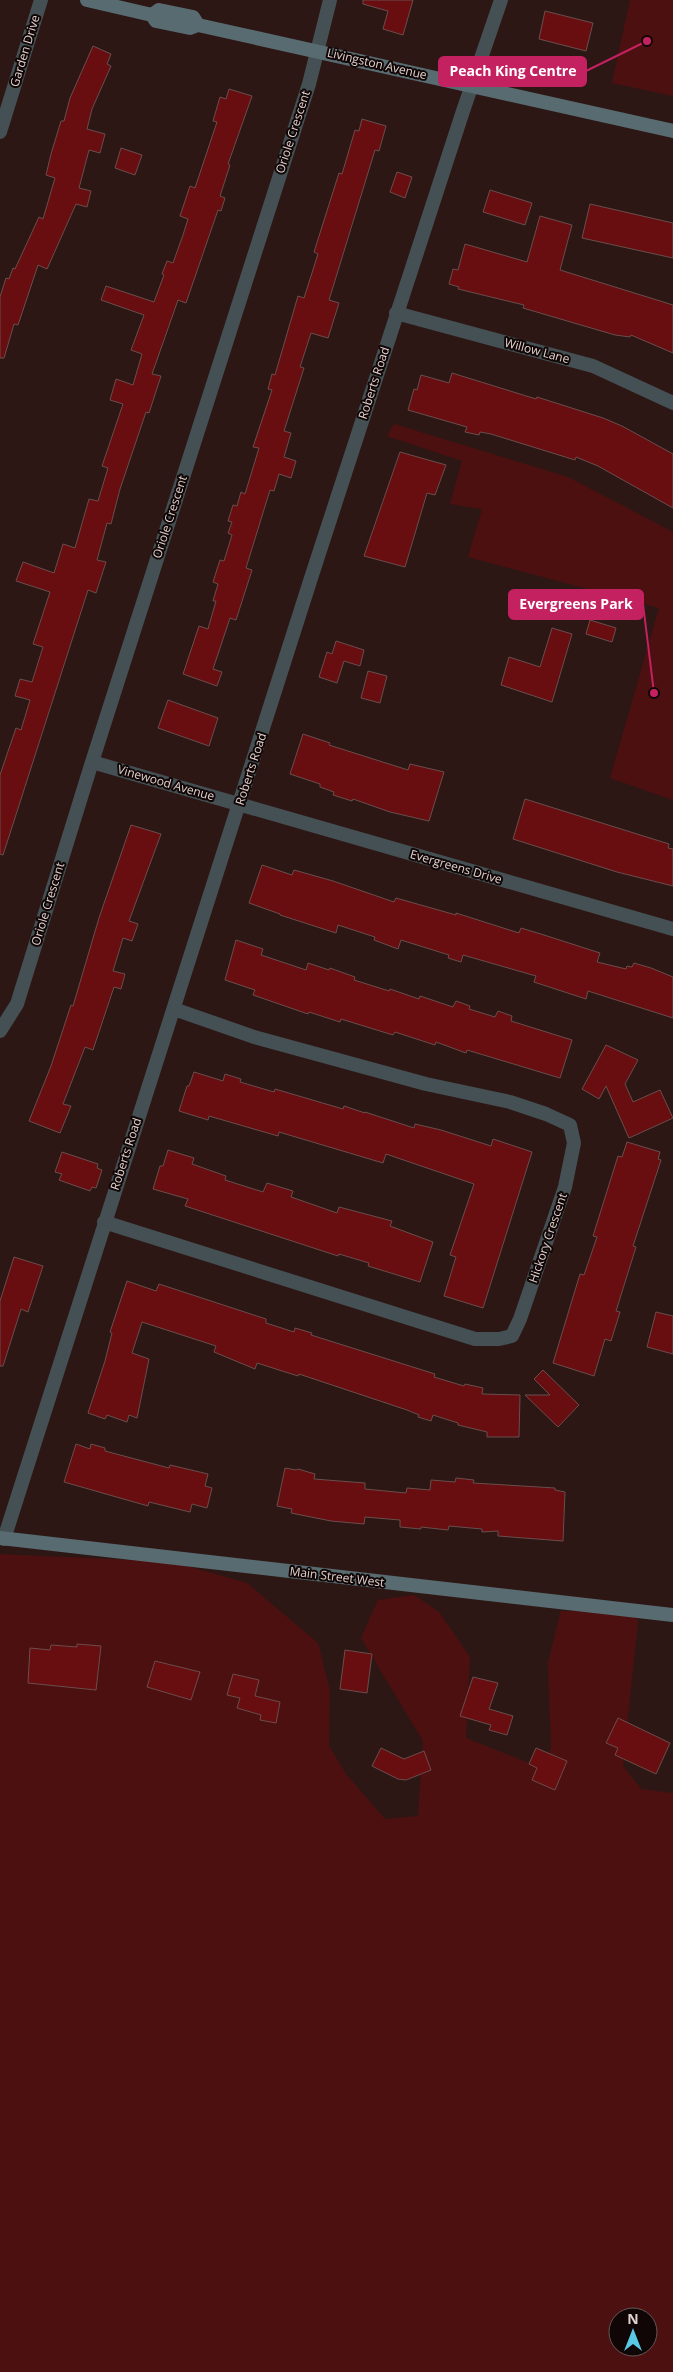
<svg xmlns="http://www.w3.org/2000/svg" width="673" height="2372" viewBox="0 0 673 2372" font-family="'Open Sans',sans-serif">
<rect width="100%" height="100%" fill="#2d1715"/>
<path fill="#4d1010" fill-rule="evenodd" d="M630,0H673V96L612,83Z
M394,424L568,477L673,532V800L610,778L659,608L468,557L482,509L450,504L462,461L387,436Z
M0,1554L173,1562L247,1583L318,1643L330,1691L329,1746L346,1774L385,1819L418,1816L423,1741L361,1638L378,1600L414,1595L439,1612L470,1657L466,1738L531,1764L545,1763L551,1748L548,1663L561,1611L632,1612L638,1621L623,1766L641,1789L673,1793V2372H0ZM618,2317H648V2347H618Z"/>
<path fill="#680d10" stroke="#694e4c" d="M363,0H413L403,35L383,29L388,11L363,4Z
M545,11L593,23L586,51L539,39Z
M93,46L111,54L107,64L111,66L92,109L87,129L105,134L100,153L89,150L79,188L91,191L87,207L76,204L47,269L38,265L18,325L14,324L4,358H0V297L6,278L9,279L13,268L15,269L39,217L43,219L55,178L46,175L51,154L61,121H64L70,98Z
M229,89L252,96L228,164L230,165L220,196L225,198L221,211L218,210L186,303L178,300L152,374L161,376L149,413L146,412L120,489L111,524L107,523L97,560L106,562L96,593L88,590L22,796L3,855L0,854V775L16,728L21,730L30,700L15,696L20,679L32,682L43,647L33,644L50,592L16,581L23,562L54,573L63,544L75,548L89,499L98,501L108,468L102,466L123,404L110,400L116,379L133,385L142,354L131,350L144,315L101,300L106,286L154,302L164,275L162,274L167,261L173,263L183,235L188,219L180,216L190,186L195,188L217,122L213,121L220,97L226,99Z
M362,119L386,126L379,151L375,150L329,300L339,303L328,338L311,333L300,367L304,368L284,431L291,433L284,457L296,461L291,478L279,474L274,491L270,490L246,568L252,570L236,620L230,618L213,669L222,672L217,686L183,674L199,626L208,629L216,601H213L218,584L213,582L220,560L224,561L232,535L228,533L232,522L228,521L233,505L237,506L241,492L245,494L259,448L253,447L272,390L268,389L272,374L275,375L298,296L304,298L318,254L314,252L339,173L342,174L355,130L359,131Z
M121,148L142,155L135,175L115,168Z
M397,172L412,177L405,198L390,192Z
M490,190L532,203L525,225L483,212Z
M590,204L673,223V258L582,238Z
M540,216L572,225L560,270L673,305V353L631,335L630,337L615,335L523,308L524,305L458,289L459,287L449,284L453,269L458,270L465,244L527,262Z
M452,373L536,399L537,397L603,418L622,426L673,454V508L598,466L576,457L575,460L491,434L480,432L479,435L465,432L467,427L408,410L414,389L417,390L421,375L449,383Z
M400,452L446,465L435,495L427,493L405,567L364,556Z
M590,620L616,628L612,642L586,634Z
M552,628L572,634L552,702L501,685L509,657L540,667Z
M336,641L364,650L360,666L344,661L337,683L319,677L327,652L332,654Z
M368,671L387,676L380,703L361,698Z
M168,700L218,718L209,746L158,728Z
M303,734L330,743L329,745L408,770L410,764L444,772L429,821L390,812L353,799L352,801L333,795L334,792L320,787V784L290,774Z
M525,799L669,844L668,848L673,849V886L617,872L513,839Z
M131,825L161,834L129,921L138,924L132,941L123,938L113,971L125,974L121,989L114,987L93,1050L85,1047L63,1104L71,1106L60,1133L29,1121L51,1066L71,1005L73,1006L99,918Z
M262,865L292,875L294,870L333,881L394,902L396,898L456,915V913L519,933L521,928L544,935L600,953L597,962L626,969L627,966L632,967L634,963L651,968L673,977V1018L588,991L586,999L534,982L536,976L463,955L461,962L448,958L449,955L401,940L398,949L374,940L375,937L338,925L336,933L280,915V914L249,903Z
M236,940L263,949L261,955L306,970L308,963L329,970L330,968L355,977L354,980L389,991L390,989L419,999L420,996L453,1007L456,1001L470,1006L469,1009L495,1017L498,1011L512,1016L511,1021L572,1040L560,1078L467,1050L466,1053L436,1042L435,1045L395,1032L393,1035L341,1019L340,1022L309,1012L308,1014L253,995L255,990L225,980Z
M606,1045L638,1060L625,1084L633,1102L660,1090L673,1118L629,1138L606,1086L599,1099L582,1089Z
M194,1072L223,1081L225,1074L241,1079L240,1082L274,1092L275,1089L343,1109L344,1106L365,1113V1112L414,1128L415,1124L441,1130L491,1146L493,1139L532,1152L483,1308L444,1296L456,1257L450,1255L474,1184L386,1154L383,1163L279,1132L278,1136L209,1116L208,1120L179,1111L187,1086H189Z
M627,1142L660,1152L658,1159L661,1160L633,1246L636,1247L616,1311L620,1312L611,1341L605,1339L594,1376L553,1363L580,1274L584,1275L597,1237L593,1236L618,1156L622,1157Z
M168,1150L194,1158L192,1164L226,1176L225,1180L263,1192L267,1183L293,1191L291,1197L337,1213L339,1207L392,1221L390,1226L433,1242L420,1282L368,1266L369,1263L339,1254L338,1256L185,1206L188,1199L153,1189L160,1166H163Z
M62,1152L98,1164L97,1168L102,1170L96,1188L92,1187L90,1191L59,1180L62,1174L55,1172Z
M14,1257L43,1266L28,1312L21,1309L3,1366H0V1301Z
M127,1281L156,1291L159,1284L266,1319V1323L294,1332L295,1328L312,1333L311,1335L435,1374L434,1377L464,1386L465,1384L483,1388L482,1394L520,1395L519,1437H487V1432L458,1425V1423L433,1415L431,1421L418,1417L419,1415L407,1410L299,1374L298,1376L257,1363L255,1369L214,1352L216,1346L142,1322L132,1353L149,1359L137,1418L129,1415L127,1422L107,1415L105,1419L88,1413L105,1361L112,1333L110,1332Z
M656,1312L673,1316V1354L647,1347Z
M543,1370L579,1405L558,1427L525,1395H550L534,1379Z
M76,1444L90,1449L91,1444L105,1448V1451L169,1468L170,1465L208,1474L205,1486L212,1488L207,1508L192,1504L190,1512L149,1502L148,1506L64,1482Z
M285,1468L296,1470L298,1469L315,1474L314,1479L365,1483V1489L406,1493L407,1488L430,1490L431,1480L455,1482L456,1478L474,1480L473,1483L555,1488V1490L565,1492L563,1541L498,1536V1531L482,1532V1529L449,1526L448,1530L421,1527V1529L400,1527V1520L365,1517L364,1524L331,1521L291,1513L292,1509L277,1506Z
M77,1644L101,1646L96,1690L28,1683L30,1648L50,1650L51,1645L77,1647Z
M345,1650L372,1654L367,1693L340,1689Z
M155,1661L200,1672L191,1700L147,1687Z
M233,1674L259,1680L255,1696L280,1702L276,1723L260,1720L261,1715L237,1708L240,1698L227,1695Z
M473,1677L498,1683L489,1709L513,1716L507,1735L489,1730L491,1725L460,1716Z
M618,1718L670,1743L656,1774L615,1755L618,1748L606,1743Z
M381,1748L404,1759L424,1751L431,1770L406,1780L398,1779L372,1766Z
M536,1748L567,1761L555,1790L532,1780L537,1768L529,1764Z"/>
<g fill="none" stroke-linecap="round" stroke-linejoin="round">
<path stroke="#445053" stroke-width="14" d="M0,132L41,0
M396,313L593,366L673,403
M92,762L673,929
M0,1031L17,1004L92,762L309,84L330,0
M104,1222L475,1339H499L512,1336L520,1319L565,1187L574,1143L570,1125L546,1114L510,1102L426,1084L254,1037L174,1009
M4,1539L312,575L463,111L501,0"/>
<path stroke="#586b71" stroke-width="14" d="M87,0L152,15L156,21L190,28L198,25L673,131
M152,15L159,10L193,17L198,25
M0,1538L673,1615"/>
</g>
<g text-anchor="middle" stroke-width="4" stroke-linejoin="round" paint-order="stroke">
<g font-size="12" fill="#e0d0ce" stroke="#0f0605">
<text transform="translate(25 51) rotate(-73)" y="4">Garden Drive</text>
<text transform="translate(377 64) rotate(13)" y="4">Livingston Avenue</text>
<text transform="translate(293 132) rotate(-72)" y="4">Oriole Crescent</text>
<text transform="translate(537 351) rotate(15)" y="4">Willow Lane</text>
<text transform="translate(374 383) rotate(-72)" y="4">Roberts Road</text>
<text transform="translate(170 517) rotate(-72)" y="4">Oriole Crescent</text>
<text transform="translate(251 769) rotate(-72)" y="4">Roberts Road</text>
<text transform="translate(166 783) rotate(16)" y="4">Vinewood Avenue</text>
<text transform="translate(456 867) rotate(16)" y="4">Evergreens Drive</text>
<text transform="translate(48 904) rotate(-73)" y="4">Oriole Crescent</text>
<text transform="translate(126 1154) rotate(-72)" y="4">Roberts Road</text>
<text transform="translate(548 1238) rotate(-71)" y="4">Hickory Crescent</text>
<text transform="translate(337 1577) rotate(7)" y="4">Main Street West</text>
</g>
</g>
<path fill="none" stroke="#c42161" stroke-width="2" d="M647 41L586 71M654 693L643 604"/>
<g fill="#c42161" stroke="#0f0605" stroke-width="2">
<circle cx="647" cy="41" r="5"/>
<circle cx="654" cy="693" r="5"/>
</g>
<g fill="#c42161" stroke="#c42161" stroke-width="2">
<rect x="439" y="57" width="147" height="29" rx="5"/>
<rect x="509" y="590" width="134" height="29" rx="5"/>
</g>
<g font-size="14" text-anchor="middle" font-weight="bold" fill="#fff">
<text x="513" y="76">Peach King Centre</text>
<text x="576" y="609">Evergreens Park</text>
</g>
<g transform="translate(633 2332)"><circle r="24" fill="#0f0605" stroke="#635755"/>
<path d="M0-4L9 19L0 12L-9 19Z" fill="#58c8e4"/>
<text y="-8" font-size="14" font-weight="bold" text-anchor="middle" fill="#e0d0ce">N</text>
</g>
</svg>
